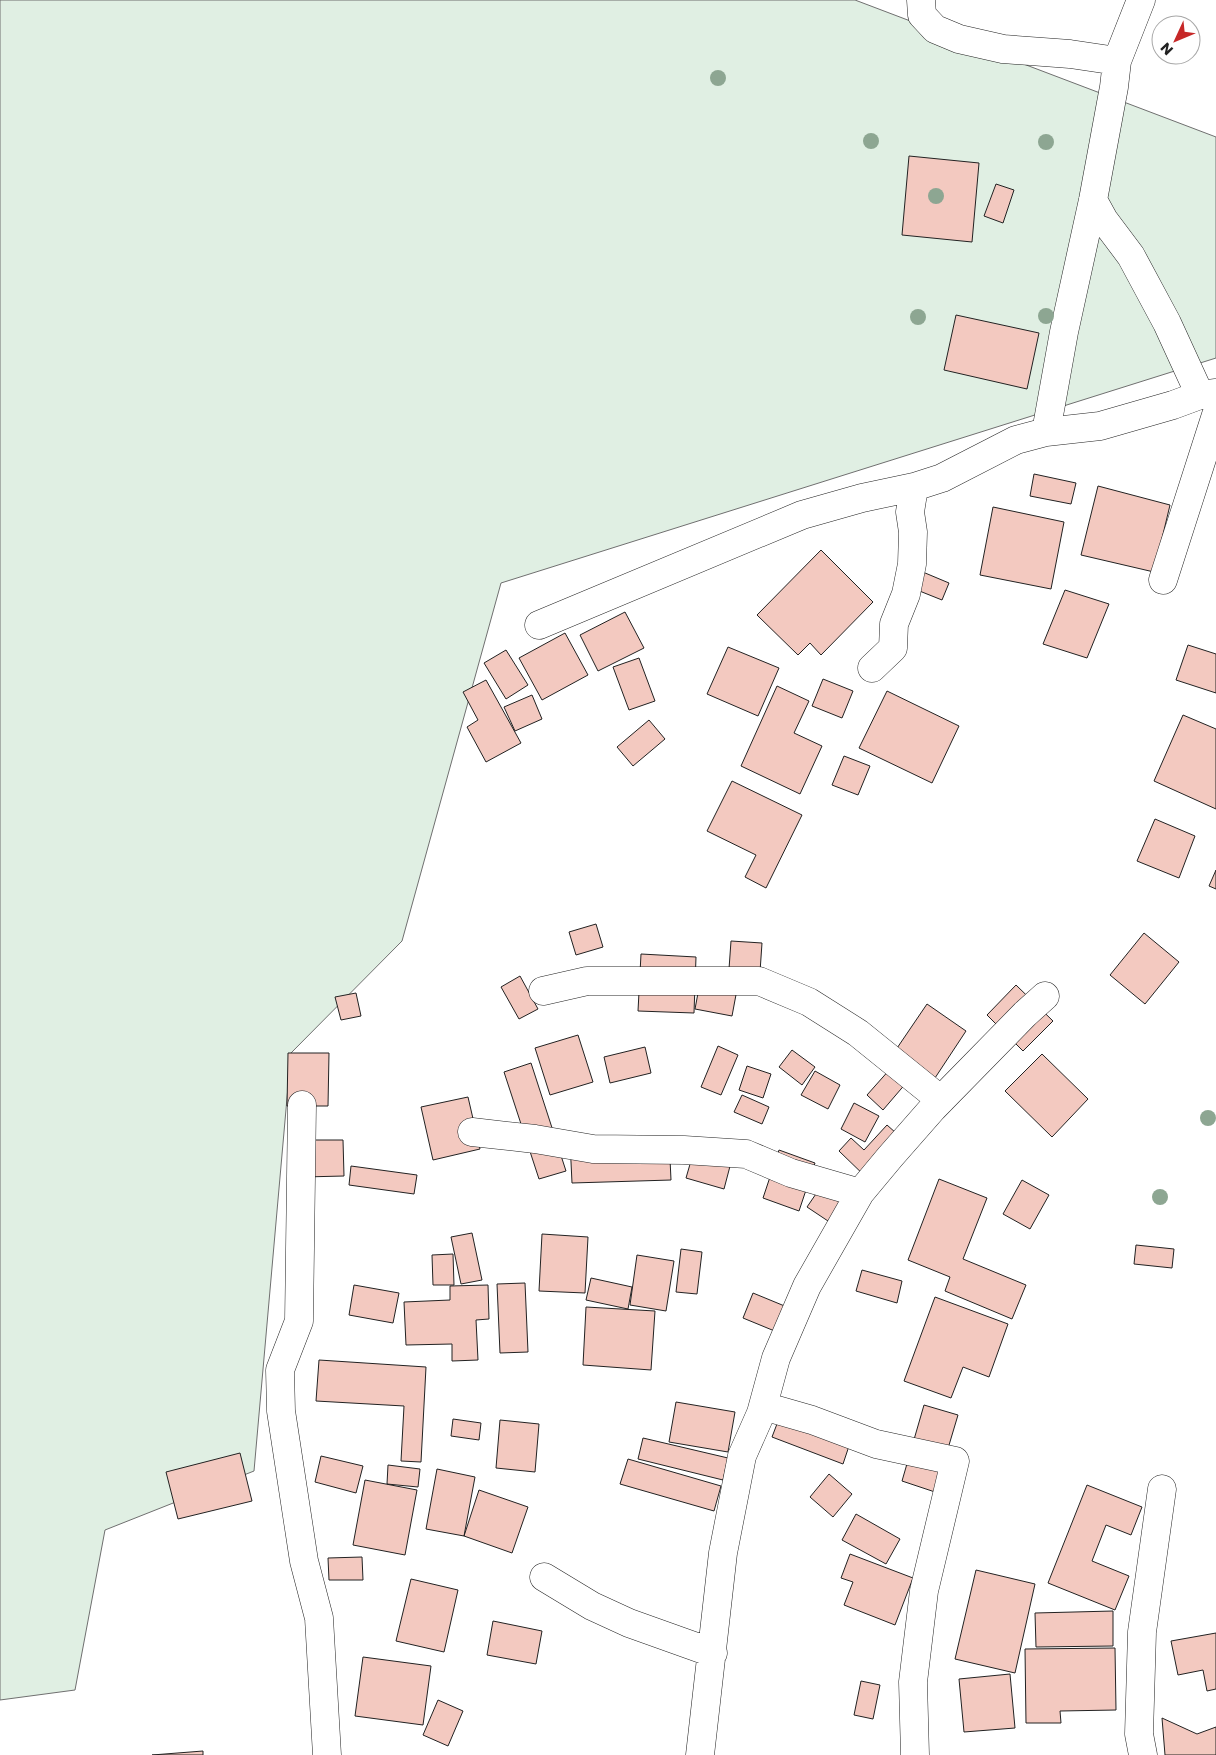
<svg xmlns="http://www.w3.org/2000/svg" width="1216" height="1755" viewBox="0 0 1216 1755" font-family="Poppins,sans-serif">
<rect width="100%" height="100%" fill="#fff"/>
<path fill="#e0efe3" stroke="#6f6f6f" d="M0,0H855L1216,137V358L501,583L402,941L291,1053L254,1471L105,1530L75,1690L0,1700Z"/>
<path fill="#f3c9c0" stroke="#222" d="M909,156L979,163L972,242L902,235Z
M996,184L1014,190L1003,223L984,216Z
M956,315L1039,333L1027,389L944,370Z
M1034,474L1076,483L1071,504L1030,496Z
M1098,486L1170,505L1154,572L1081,555Z
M993,507L1064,522L1051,589L980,575Z
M821,550L873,602L821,655L810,643L798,655L757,615Z
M918,570L949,583L942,600L912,588Z
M1065,590L1109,604L1087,658L1043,644Z
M625,612L644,648L598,671L580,635Z
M565,633L588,675L542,700L519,658Z
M1188,645L1216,654V693L1176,680Z
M728,647L779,668L758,716L707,694Z
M506,650L528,685L506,699L484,663Z
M639,658L655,701L629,710L613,667Z
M823,679L853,691L842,718L812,706Z
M486,680L521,743L486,762L467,727L478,720L463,692Z
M777,686L809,701L794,733L822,746L800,794L741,766Z
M887,691L959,726L932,783L859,748Z
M532,695L542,719L515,731L504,707Z
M1183,715L1216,729V809L1154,781Z
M649,720L665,739L633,766L617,747Z
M844,756L870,766L858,795L832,785Z
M732,781L802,815L766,888L745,877L756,855L707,831Z
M1155,819L1195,836L1179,878L1137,861Z
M1216,870V889L1209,886Z
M596,924L603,947L576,955L569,932Z
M1144,933L1179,962L1145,1004L1110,975Z
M731,941L762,943L760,972L729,969Z
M641,954L696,957L694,1013L638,1011Z
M520,976L538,1009L519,1019L501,987Z
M701,977L738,984L732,1016L695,1009Z
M1016,985L1053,1021L1023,1051L987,1015Z
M356,993L361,1016L341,1020L335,997Z
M927,1004L966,1031L933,1081L893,1054Z
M578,1035L593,1082L550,1095L535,1048Z
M718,1046L738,1055L721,1095L701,1087Z
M645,1047L651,1073L610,1083L604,1057Z
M792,1050L815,1067L802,1085L779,1067Z
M288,1053H329L328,1106H287Z
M1042,1054L1088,1099L1052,1137L1005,1091Z
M531,1063L566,1171L539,1179L504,1072Z
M747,1066L771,1074L763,1098L739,1090Z
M891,1068L907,1082L883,1110L867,1095Z
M815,1071L840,1085L828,1109L801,1095Z
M742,1095L769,1107L762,1124L734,1112Z
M468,1097L480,1149L433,1160L421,1107Z
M854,1103L879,1116L865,1142L841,1129Z
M887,1125L905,1141L869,1180L839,1151L851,1138L864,1150Z
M669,1138L671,1180L572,1183L570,1141Z
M302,1140H343L344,1176L303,1177Z
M697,1140L734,1151L724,1189L686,1178Z
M779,1150L815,1163L799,1211L763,1198Z
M351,1166L417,1175L414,1194L349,1185Z
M939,1179L987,1198L963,1259L1026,1285L1012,1319L945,1291L950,1277L908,1260Z
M1022,1180L1049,1195L1030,1229L1003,1214Z
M820,1188L849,1209L837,1227L807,1207Z
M472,1233L482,1280L461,1284L451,1237Z
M542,1234L588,1237L585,1293L539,1291Z
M1136,1245L1174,1249L1172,1268L1134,1264Z
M681,1249L702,1252L697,1294L676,1292Z
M453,1254L454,1285H433L432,1255Z
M637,1255L674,1261L666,1311L630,1305Z
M862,1270L902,1281L897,1303L856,1291Z
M591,1278L632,1287L628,1309L586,1300Z
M525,1283L528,1352L500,1353L497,1284Z
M354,1285L399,1293L393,1323L349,1315Z
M488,1285L489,1319L476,1320L478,1360L452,1361V1344L406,1345L404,1302L450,1300V1286Z
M753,1293L787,1307L777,1332L743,1318Z
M935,1297L1008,1324L989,1377L963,1367L951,1398L904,1381Z
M586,1307L655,1311L651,1370L583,1365Z
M319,1360L426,1367L421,1462L401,1461L404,1406L316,1401Z
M676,1402L735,1412L728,1452L669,1442Z
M924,1405L958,1415L935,1492L902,1481Z
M780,1416L850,1443L843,1464L772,1437Z
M453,1419L481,1423L479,1440L451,1436Z
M500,1420L539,1424L535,1472L496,1468Z
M643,1438L728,1458L723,1480L638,1459Z
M240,1453L252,1501L178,1519L166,1472Z
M321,1456L363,1466L356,1493L315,1482Z
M628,1459L721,1486L714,1511L620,1484Z
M388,1465L420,1469L418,1487L387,1484Z
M437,1469L475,1477L464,1536L426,1529Z
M829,1474L852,1494L833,1517L810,1497Z
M365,1480L417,1490L405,1555L353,1545Z
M1087,1485L1142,1507L1131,1535L1106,1525L1092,1561L1129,1576L1115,1610L1048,1583Z
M479,1490L528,1507L512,1553L464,1536Z
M856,1514L900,1539L886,1564L842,1540Z
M850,1554L913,1578L895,1625L844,1605L853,1582L841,1578Z
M362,1557L363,1580H329L328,1558Z
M976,1570L1035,1584L1015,1673L955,1659Z
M411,1579L458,1590L444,1652L396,1641Z
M1113,1611V1646L1036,1647L1035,1613Z
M493,1621L542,1631L536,1664L487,1655Z
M1216,1633V1689L1207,1691L1203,1670L1178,1675L1171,1641Z
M1115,1648L1116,1710L1060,1711L1061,1723H1026L1025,1649Z
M363,1657L431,1666L423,1725L355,1716Z
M1010,1674L1015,1728L964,1732L959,1679Z
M861,1681L880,1685L873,1719L854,1715Z
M438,1700L463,1711L448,1746L423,1735Z
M1162,1718L1197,1734L1216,1727V1755H1165Z
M203,1751V1755H152Z"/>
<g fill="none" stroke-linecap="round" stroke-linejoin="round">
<defs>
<path id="minor" d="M921,0L922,15L935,29L959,39L1003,49L1070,54L1117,61
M1093,200L1104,220L1131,256L1167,323L1200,395
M1046,432L1064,332L1093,200L1114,87L1117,61L1141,0
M1163,580L1216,415
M539,625L802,515L862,498L914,487
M872,668L893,648L894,624L906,594L912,564L913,532L910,512L914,487L942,478L1016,440L1046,432L1100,426L1173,405L1200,395L1216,393
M543,991L587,981H759L809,1002L858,1033L941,1100
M302,1105L299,1321L280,1370L281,1411L304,1561L319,1618L327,1755
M472,1132L535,1139L593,1149L684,1150L746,1154L791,1173L860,1193
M763,1406L812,1420L876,1444L955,1461L924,1591L913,1682L915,1755
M544,1577L592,1606L629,1623L713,1653
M700,1755L723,1553L742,1456L761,1413L776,1358L807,1286L860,1193L890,1157L933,1108L1025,1014L1045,996
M1143,1755L1139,1734L1142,1632L1162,1489"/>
</defs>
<use href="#minor" stroke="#222" stroke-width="29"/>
<use href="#minor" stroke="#fff" stroke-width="28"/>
</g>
<g fill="#8da692">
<circle cx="718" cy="78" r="8"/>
<circle cx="871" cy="141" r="8"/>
<circle cx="1046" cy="142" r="8"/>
<circle cx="936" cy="196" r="8"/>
<circle cx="1046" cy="316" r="8"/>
<circle cx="918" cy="317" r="8"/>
<circle cx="1208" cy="1118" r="8"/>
<circle cx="1160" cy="1197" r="8"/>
</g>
<g transform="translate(1176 40) rotate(226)"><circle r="24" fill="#ffffff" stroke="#a7a7a7"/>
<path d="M0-4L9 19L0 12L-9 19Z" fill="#c62828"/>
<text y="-8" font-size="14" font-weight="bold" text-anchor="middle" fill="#222222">N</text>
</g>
</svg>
